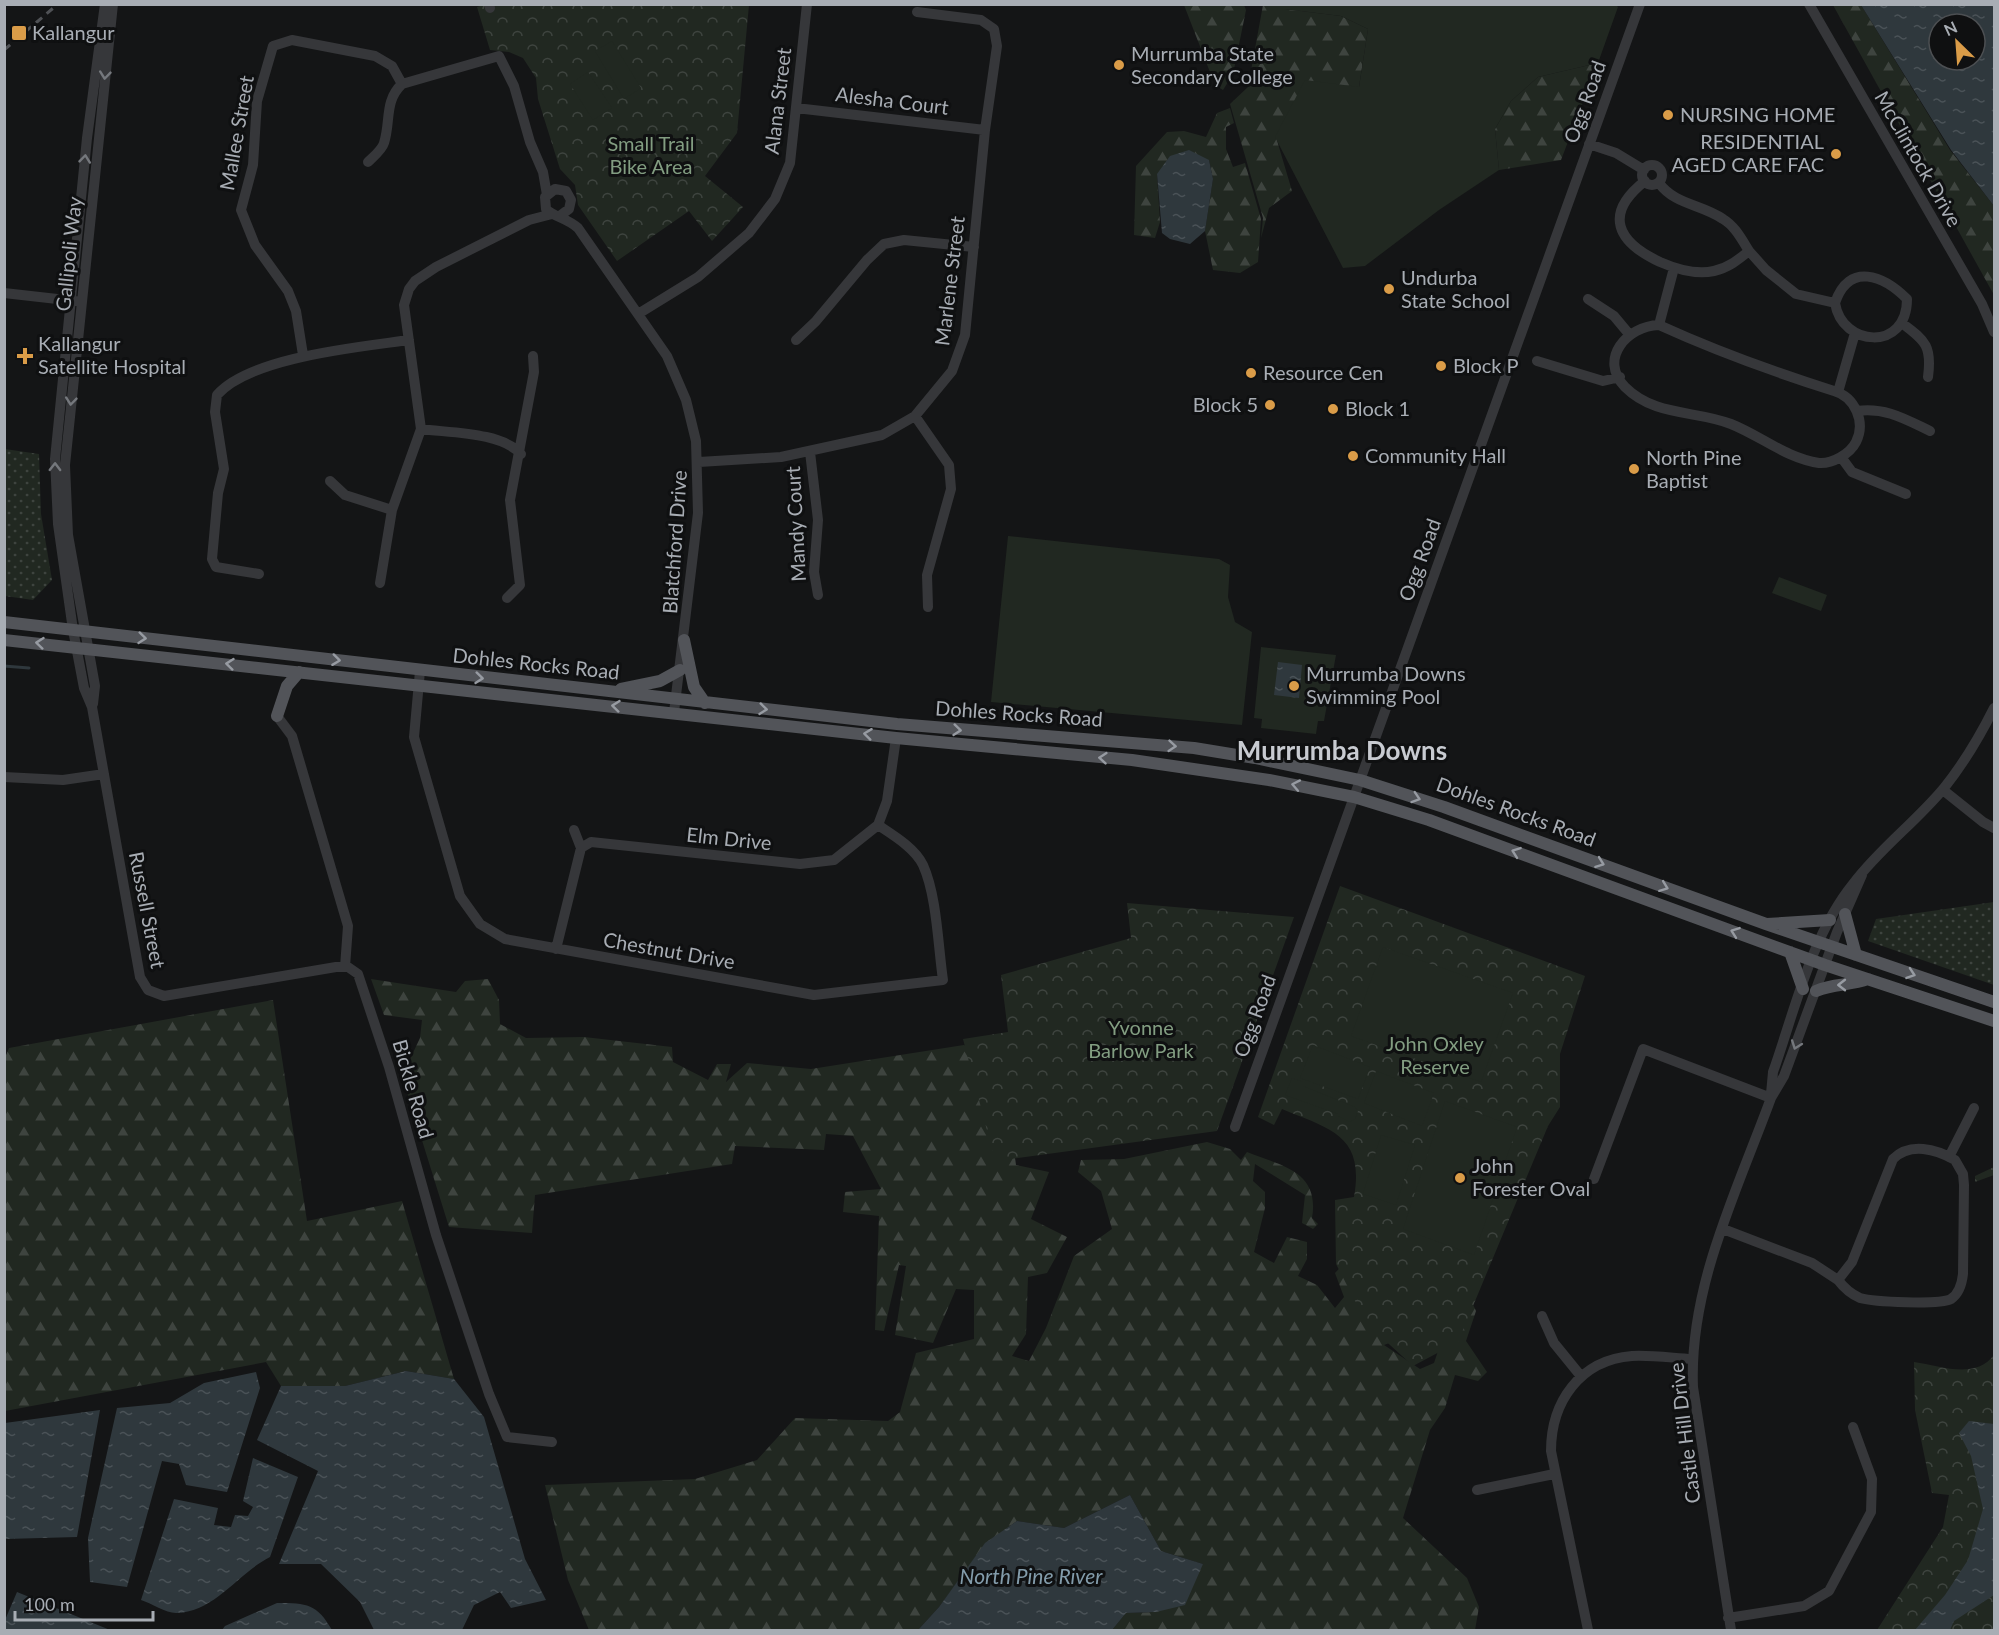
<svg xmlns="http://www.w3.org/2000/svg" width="1999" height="1635" viewBox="0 0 1999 1635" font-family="Lato,sans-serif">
<defs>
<pattern id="grass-dots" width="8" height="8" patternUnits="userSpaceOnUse" patternTransform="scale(1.5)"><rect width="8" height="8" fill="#212821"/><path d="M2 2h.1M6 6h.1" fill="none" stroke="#3e443f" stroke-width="1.8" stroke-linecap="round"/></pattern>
<pattern id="forest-firs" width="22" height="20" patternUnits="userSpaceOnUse" patternTransform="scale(1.5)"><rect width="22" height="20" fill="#212821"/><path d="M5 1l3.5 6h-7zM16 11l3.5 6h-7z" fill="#3e443f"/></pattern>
<pattern id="park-crowns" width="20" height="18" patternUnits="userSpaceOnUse" patternTransform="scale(1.5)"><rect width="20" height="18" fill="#212821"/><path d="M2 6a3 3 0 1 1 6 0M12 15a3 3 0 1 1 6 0" fill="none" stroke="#3e443f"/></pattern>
<pattern id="water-ripples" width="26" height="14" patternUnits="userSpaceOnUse" patternTransform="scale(1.5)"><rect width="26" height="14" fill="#2f383d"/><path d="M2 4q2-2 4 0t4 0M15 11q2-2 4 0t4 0" fill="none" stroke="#4a5257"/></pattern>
</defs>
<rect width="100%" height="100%" fill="#141516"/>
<path fill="url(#grass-dots)" d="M5,449L39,454L41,514L52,580L33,600L5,596Z
M1994,902V985L1868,941L1876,919Z"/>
<path fill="url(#forest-firs)" d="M1184,5H1244L1246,10L1233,74L1223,90L1215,85Z
M1263,5H1284L1285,9L1341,16L1368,29L1359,87L1276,137L1292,191L1269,208L1261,238L1263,218L1230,104L1248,87Z
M1833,5H1861L1950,150L1994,206V295Z
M1598,63L1561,160L1499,170L1495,129L1511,101L1538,77Z
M1230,108L1234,123L1226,127V149L1233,167L1245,163L1261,219L1258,262L1240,273L1213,270L1205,231L1213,179L1209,160L1157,174L1160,222L1155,238L1134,235L1136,166L1167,132L1184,131L1206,137L1217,113Z
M371,979L456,992L465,981L488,979L499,1000L500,1024L526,1038L584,1037L672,1047L673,1062L708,1080L717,1064H731L726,1082L747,1063L811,1069L964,1045L1024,1079L1012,1135L1016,1165L1049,1172L1031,1219L1067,1237L1047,1273L1028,1277L1026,1334L1012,1356L1029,1361L1046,1328L1074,1256L1112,1229L1101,1191L1078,1172L1081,1160L1124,1159L1207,1142L1230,1149L1241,1160L1247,1152C1282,1166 1320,1171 1312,1218L1318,1224L1313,1229L1302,1223L1305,1195L1255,1164L1253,1181L1265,1192V1208L1254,1252L1274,1263L1287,1237L1307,1242V1259L1298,1276L1317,1285L1335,1308L1344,1297L1335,1273L1350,1257L1416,1333L1384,1345L1420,1369L1434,1363L1441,1342L1468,1294L1476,1311L1466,1341L1487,1372L1478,1381L1455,1375L1445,1408L1430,1430L1403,1518L1467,1578L1479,1607L1475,1630H1112L1126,1613L1156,1612L1203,1564L1161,1551L1130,1495L1064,1528L1017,1521L985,1544L939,1607L918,1630H589L568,1580L545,1485L695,1479L757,1460L795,1418L888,1421L900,1412L916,1353L974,1339V1290L956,1289L933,1343L895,1335L906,1266L899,1265L884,1331L875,1330L879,1216L843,1212L845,1192L881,1189L853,1136L826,1134L824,1150L735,1146L732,1164L535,1195L532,1233L449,1227L402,1076L420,1038L422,1020L384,1015Z
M273,1000L307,1221L402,1201L454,1379L406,1371L345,1386H281L266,1362L5,1411L4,1060L9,1048Z"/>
<path fill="url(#park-crowns)" d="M487,4L749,5L737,133L705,176L743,207L712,241L689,211L617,261L578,205L575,185L560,169L538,99L536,78L523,58L509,52L490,50L477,7Z
M1340,886L1585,976L1560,1054V1107L1548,1126L1458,1342L1413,1366L1367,1324L1336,1264L1335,1200L1354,1197C1365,1135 1330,1129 1282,1109L1274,1125L1258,1117Z
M1127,903L1294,917L1217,1131L995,1161L963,1039L1008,1032L1001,975L1131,938Z
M1994,1167V1175L1975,1182V1176Z
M1994,1355V1630H1877L1943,1527L1949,1495L1932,1493L1915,1410L1914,1362C1941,1366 1975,1380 1994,1355Z"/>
<path fill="#212821" d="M1616,5L1618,7L1598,63L1538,77L1511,101L1495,129L1499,170L1439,210L1365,266L1343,268L1275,137L1305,80L1359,87L1368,29L1341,16L1284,9V5Z
M612,41L641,88L624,99L595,51Z
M588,72L612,108L593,120L570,84Z
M1008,536L1219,559L1230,565L1228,597L1235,622L1252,632L1242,725L991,702Z
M1779,577L1827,595L1821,611L1772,593Z
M1261,647L1336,655L1324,721H1318L1316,734L1261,728L1262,719L1254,718Z
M1383,947L1513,993L1481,1082L1351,1036Z
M1313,1045L1370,1067L1358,1099L1300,1078Z
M1376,1071L1434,1093L1422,1126L1364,1103Z
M1292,1078L1303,1082V1086L1355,1107L1358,1111L1355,1119L1350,1122L1338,1116V1114L1285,1095Z
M1445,1101L1517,1127L1474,1255L1403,1229Z
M1381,1135L1415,1145L1396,1205L1363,1194Z"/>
<path fill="url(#water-ripples)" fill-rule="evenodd" d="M1861,5H1994V206L1951,150ZM1939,24H1975V60H1939Z
M1189,150L1209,160L1213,179L1205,231L1190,244L1170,239L1162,233L1157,174L1170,156Z
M1278,662L1302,665L1299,698L1274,695Z
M406,1371L454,1379L484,1417L525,1559L546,1600L511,1608L500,1592L474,1605L462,1630H374L360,1602L321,1564H279L318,1471L257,1440L281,1386H345Z
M256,1372L260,1388L227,1492L186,1485L179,1464L162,1461L127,1587L90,1582L88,1538L117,1408L170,1403L204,1383Z
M100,1410L77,1537L5,1539V1423Z
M1969,1421L1994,1424V1595L1954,1621L1950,1630H1915L1945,1595L1968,1560L1983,1509L1971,1456L1959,1433Z
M253,1458L298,1477L270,1557C238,1573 215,1612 176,1613C166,1613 151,1603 141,1600L174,1499L218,1508L214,1525L231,1527L235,1515L248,1516L253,1507L243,1501Z
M1130,1495L1161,1551L1203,1564L1185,1605L1156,1612L1126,1613L1112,1630H918L939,1607L985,1543L1017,1521L1064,1528Z
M17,1592L110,1630H5V1620Z
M277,1603C307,1603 317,1604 332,1630H222L225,1626Z"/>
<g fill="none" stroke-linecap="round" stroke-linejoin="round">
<path stroke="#2f383d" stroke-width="3" d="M4,666L29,668"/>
<path stroke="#36373a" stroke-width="10" d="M105,4L87,138L55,459L58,524L73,630L84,688L92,707L140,977L148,990L164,996L336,967H348L358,974L389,1067L436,1235L489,1394L507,1437L552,1442
M489,4L490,8
M1809,4L1982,304L1994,332
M796,108L985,130
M1589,144L1616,153L1644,170
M368,162C373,157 382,150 384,143C391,121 384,101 402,84L499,56L514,86L530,142L543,172L547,195
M1642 175a10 10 0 1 1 20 0a10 10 0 1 1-20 0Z
M1645,181C1603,214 1617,242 1660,262C1676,269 1696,275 1714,271C1728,268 1738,260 1749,251C1742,240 1735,226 1723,219C1701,204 1675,205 1659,183
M561,215L569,209L571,200L566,191L555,189L545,197L546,209C554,217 567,218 578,228L667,356L686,400L696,441L698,513L674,712
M1749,251L1766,270L1796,294L1835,303C1849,261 1884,276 1907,299C1907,352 1842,347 1835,303
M4,293L75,301
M1588,299L1614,316L1629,334
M638,314L698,277L749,233L775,199L790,163L807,4
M1903,324C1926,341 1932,347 1928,377
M1659,325C1627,326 1598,359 1625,387C1655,417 1696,410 1731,424C1761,436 1786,458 1819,463C1832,464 1850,454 1856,442C1866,422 1855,397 1834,391C1774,372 1716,351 1659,325L1674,268
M796,340L816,321L867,260L884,244L904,240L974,247
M303,355L296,311L288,291L255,245L241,210L253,165L257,101L273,46L292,40L375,56L392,66L402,84
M1537,361L1603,381L1620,377
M1838,392L1855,333
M1857,411C1885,407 1905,419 1930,431
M915,416L949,465L951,489L927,575L928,607
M421,429C450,433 501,432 521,454
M810,452L818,520L814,572L818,595
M1841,457L1852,472L1906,494
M699,462L781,457L882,435L915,416L952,371L965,335L985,130L997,46L994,29L981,20L917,12
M330,481L345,495L392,510
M259,574L216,567L212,559L218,493L224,469L215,412L217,395C250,357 360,347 409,340
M380,583L392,510L421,429L404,305L409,289L415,281L436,267L529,220L552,214
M507,598L520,585L510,500L534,372L533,356
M420,671L414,737L460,896L480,924L505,939L814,995L943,980C938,946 937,896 923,865C915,848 893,835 878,825
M93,704L95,686L68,535L65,465L113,4
M277,716L292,736L348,926L345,967
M4,777L63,780L104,774
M1943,790L1983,822L1994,828
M574,830L581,848
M556,949L581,848L591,842L800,864L834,860L878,825L887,801L896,738
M1771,1094L1773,1072C1795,1010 1811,936 1853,884C1879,849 1916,822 1944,788C1964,763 1980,736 1994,708
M1235,1127L1640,4
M1949,1157L1974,1108
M1594,1179L1643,1049L1771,1098
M1723,1229L1812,1263L1838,1280L1852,1262L1893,1159C1910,1142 1936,1149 1955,1160L1963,1174L1964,1185L1963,1274C1962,1283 1960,1293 1951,1299C1939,1305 1874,1302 1860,1298C1851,1294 1844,1288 1838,1280
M1542,1316L1554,1343L1580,1375
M1477,1490L1554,1474
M1728,1618L1804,1606L1829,1591L1871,1512L1872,1479L1853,1427
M1588,1630L1551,1451C1551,1402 1580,1360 1632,1356C1651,1355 1673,1358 1692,1359
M1731,1630L1693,1387C1689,1286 1737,1191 1771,1098L1784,1076L1837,932L1862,875"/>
<path stroke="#525459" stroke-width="12" d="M4,622L897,724L1194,748L1255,758L1360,780L1444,807L1766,924L1994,1002
M4,640L896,738L1132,760L1269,780L1354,797L1429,820L1825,965L1994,1021
M684,640L694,687L705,703
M621,689L660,681L680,670
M277,716L287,686L299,672
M1845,914L1856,955
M1767,924L1830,920
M1790,952L1803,989
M1816,991C1834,983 1850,986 1868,979"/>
<path stroke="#4f5155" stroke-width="3" stroke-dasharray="8 6" stroke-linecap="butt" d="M4,50L58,4"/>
</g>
<defs><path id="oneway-chevron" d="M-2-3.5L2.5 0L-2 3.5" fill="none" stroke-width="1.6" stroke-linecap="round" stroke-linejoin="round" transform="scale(1.5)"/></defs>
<g stroke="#75787d">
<use href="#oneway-chevron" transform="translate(105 75) rotate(96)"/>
<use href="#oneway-chevron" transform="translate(85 159) rotate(-84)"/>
<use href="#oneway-chevron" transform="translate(71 401) rotate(96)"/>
<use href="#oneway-chevron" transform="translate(55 467) rotate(-89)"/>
<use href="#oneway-chevron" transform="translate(1796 1045) rotate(110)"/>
</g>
<g stroke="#979ba2">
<use href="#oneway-chevron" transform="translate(142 638) rotate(6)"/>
<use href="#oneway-chevron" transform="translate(40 643) rotate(-174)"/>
<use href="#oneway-chevron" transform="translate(336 660) rotate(7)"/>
<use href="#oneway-chevron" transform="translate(230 664) rotate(-174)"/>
<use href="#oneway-chevron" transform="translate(479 678) rotate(6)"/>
<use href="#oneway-chevron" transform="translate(616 706) rotate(-174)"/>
<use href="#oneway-chevron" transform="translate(763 709) rotate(6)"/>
<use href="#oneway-chevron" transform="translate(957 730) rotate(6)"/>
<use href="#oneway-chevron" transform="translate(868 734) rotate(-173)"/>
<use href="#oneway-chevron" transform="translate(1172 746) rotate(5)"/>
<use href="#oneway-chevron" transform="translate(1103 758) rotate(-175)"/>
<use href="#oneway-chevron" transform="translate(1296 785) rotate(-169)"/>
<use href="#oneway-chevron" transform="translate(1416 798) rotate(18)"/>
<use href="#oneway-chevron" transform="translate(1516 852) rotate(-160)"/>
<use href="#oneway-chevron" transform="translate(1600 863) rotate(20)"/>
<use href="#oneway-chevron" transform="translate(1664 887) rotate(21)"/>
<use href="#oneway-chevron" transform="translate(1735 932) rotate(-160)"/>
<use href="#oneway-chevron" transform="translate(1911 974) rotate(19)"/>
<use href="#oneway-chevron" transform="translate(1842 985) rotate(180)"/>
</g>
<g fill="#da9c48" stroke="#0f1011" stroke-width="2">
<rect x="11" y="25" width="16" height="16" rx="3"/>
<circle cx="1119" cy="65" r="6"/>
<circle cx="1668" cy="115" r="6"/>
<circle cx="1836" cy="154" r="6"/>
<circle cx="1389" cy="289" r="6"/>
<path d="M22 347h6v6h6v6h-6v6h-6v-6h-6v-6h6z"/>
<circle cx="1441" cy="366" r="6"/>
<circle cx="1251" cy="373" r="6"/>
<circle cx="1270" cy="405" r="6"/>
<circle cx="1333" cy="409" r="6"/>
<circle cx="1353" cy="456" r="6"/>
<circle cx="1634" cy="469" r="6"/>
<circle cx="1294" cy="686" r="6"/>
<circle cx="1460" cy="1178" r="6"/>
</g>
<g text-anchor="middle" stroke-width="6" stroke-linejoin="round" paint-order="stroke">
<g font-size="20" fill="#a8adb4" stroke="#0f1011" text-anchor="start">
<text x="32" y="40">Kallangur</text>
<text x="1131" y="61">Murrumba State<tspan x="1131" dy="23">Secondary College</tspan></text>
<text x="1680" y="122">NURSING HOME</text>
<text x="1824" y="149" text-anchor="end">RESIDENTIAL<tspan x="1824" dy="23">AGED CARE FAC</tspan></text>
<text x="1401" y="285">Undurba<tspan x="1401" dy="23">State School</tspan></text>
<text x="38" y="351">Kallangur<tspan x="38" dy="23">Satellite Hospital</tspan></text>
<text x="1453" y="373">Block P</text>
<text x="1263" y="380">Resource Cen</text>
<text x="1258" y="412" text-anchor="end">Block 5</text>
<text x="1345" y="416">Block 1</text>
<text x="1365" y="463">Community Hall</text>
<text x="1646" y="465">North Pine<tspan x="1646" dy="23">Baptist</tspan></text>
<text x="1306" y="681">Murrumba Downs<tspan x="1306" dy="23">Swimming Pool</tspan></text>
<text x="1472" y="1173">John<tspan x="1472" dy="23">Forester Oval</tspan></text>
</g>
<g font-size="20" fill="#a8adb4" stroke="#0f1011">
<text transform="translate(778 101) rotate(-83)" y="7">Alana Street</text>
<text transform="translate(892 101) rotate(7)" y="7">Alesha Court</text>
<text transform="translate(1585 102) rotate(-70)" y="7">Ogg Road</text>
<text transform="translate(237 133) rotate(-80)" y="7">Mallee Street</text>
<text transform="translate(1918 159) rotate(60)" y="7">McClintock Drive</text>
<text transform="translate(69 254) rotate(-84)" y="7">Gallipoli Way</text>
<text transform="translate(950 281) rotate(-83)" y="7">Marlene Street</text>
<text transform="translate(796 524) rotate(-93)" y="7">Mandy Court</text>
<text transform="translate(675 542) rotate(-86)" y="7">Blatchford Drive</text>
<text transform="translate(1420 560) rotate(-70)" y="7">Ogg Road</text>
<text transform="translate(536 664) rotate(6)" y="7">Dohles Rocks Road</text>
<text transform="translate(1019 714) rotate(4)" y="7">Dohles Rocks Road</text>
<text transform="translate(1516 812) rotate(20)" y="7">Dohles Rocks Road</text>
<text transform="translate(729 839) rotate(6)" y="7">Elm Drive</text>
<text transform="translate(147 910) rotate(79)" y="7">Russell Street</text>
<text transform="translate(669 951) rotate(10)" y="7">Chestnut Drive</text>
<text transform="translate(1255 1016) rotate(-70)" y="7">Ogg Road</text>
<text transform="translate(413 1089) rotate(74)" y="7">Bickle Road</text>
<text transform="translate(1685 1433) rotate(-97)" y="7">Castle Hill Drive</text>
</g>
<g font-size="20" fill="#829d81" stroke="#0f1011">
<text x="651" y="151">Small Trail<tspan x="651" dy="23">Bike Area</tspan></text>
<text x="1141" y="1035">Yvonne<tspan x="1141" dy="23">Barlow Park</tspan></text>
<text x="1435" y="1051">John Oxley<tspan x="1435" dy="23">Reserve</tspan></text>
</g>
<g font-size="21" font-style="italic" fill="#839cab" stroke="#0f1011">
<text x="1031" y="1584">North Pine River</text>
</g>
<g font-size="26" font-weight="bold" fill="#c8cbd1" stroke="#0f1011">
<text x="1342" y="760">Murrumba Downs</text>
</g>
</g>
<rect width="1999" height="1635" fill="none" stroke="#a8adb4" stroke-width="12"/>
<g transform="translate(1957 42) rotate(335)"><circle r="28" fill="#0f1011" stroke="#4c4f52" stroke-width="1.5"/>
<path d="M0-4.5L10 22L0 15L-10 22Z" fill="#da9c48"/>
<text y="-9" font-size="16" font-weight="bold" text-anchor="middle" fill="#a8adb4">N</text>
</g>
<path d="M15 1611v9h138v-9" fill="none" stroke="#a8adb4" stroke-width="3"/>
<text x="24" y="1611" font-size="18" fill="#a8adb4" stroke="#0f1011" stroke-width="4.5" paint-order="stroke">100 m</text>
</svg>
